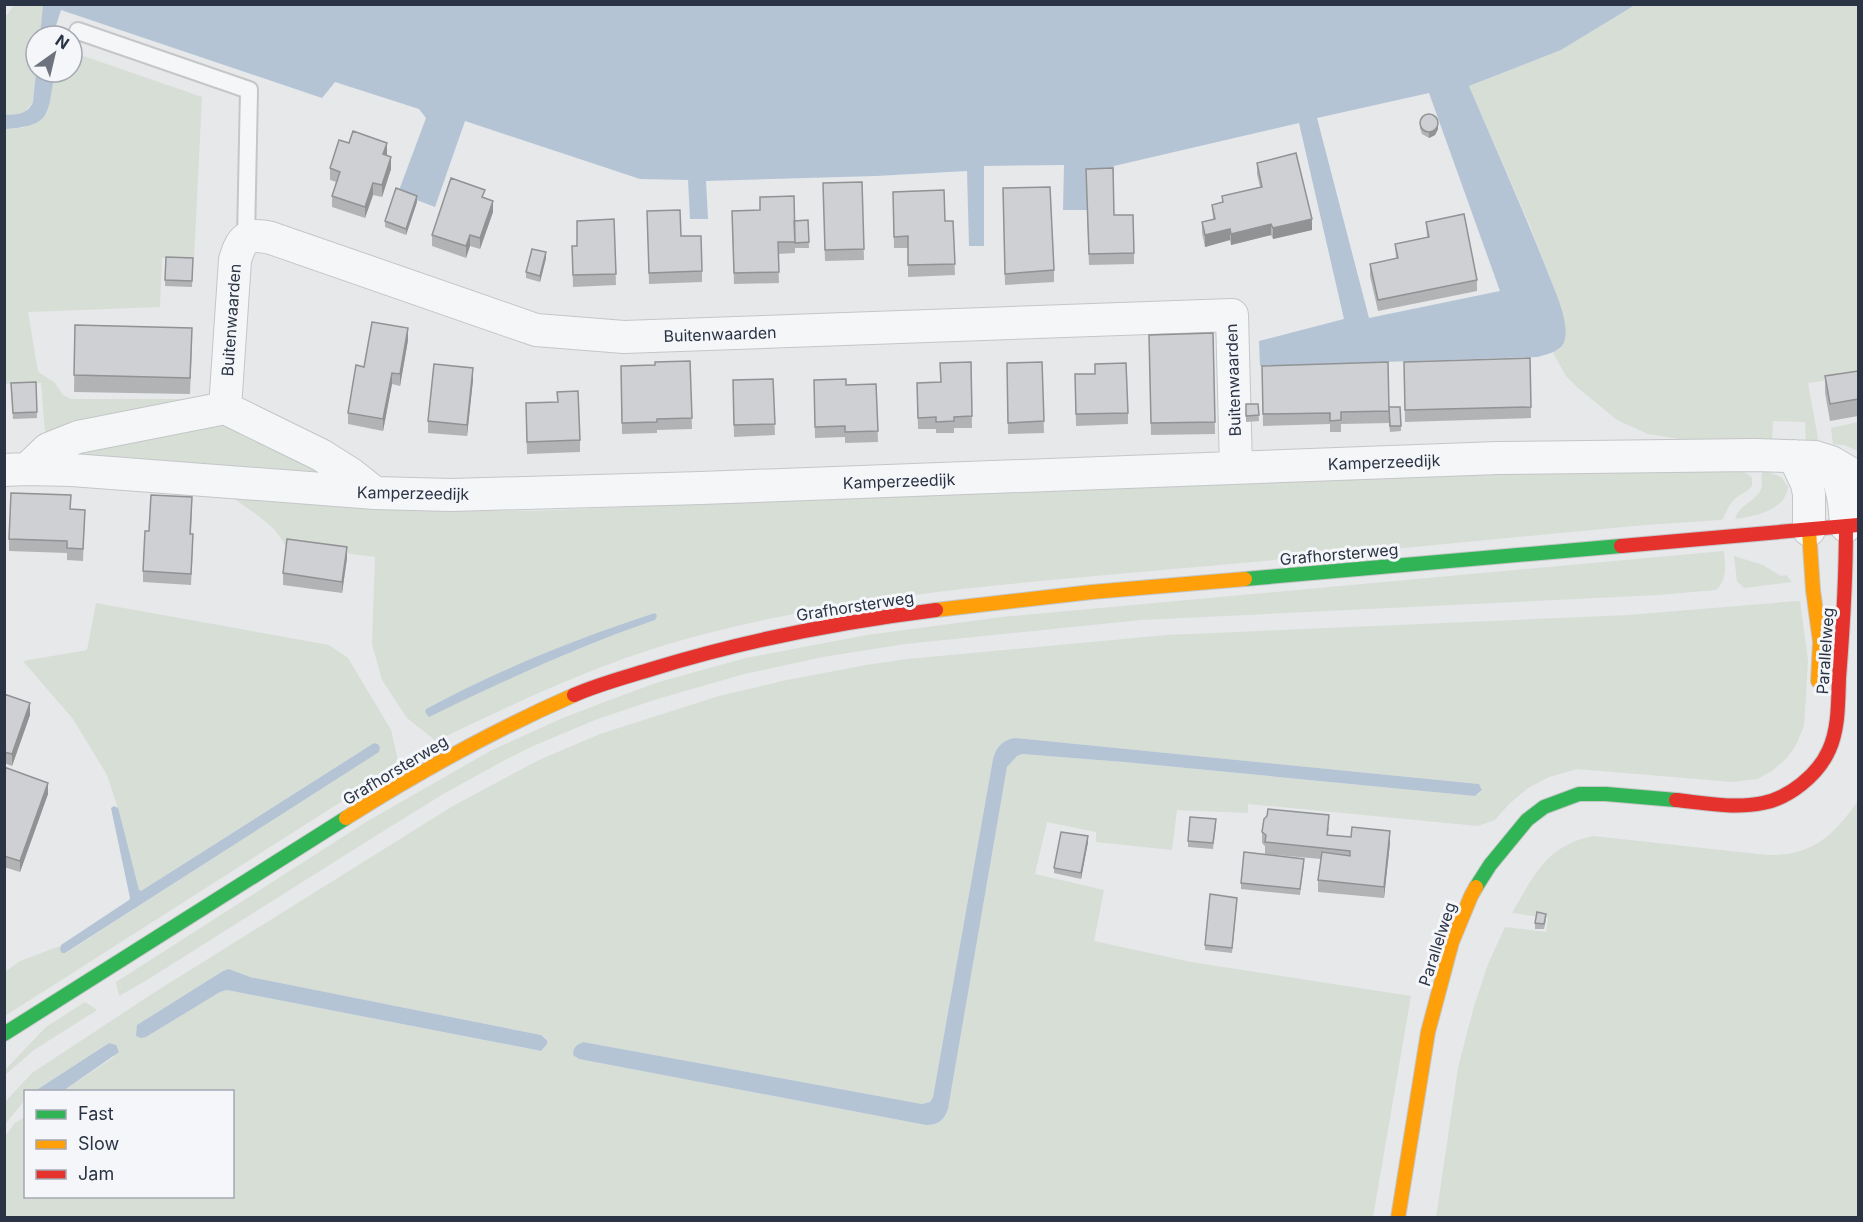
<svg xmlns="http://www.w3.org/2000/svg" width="1863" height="1222" viewBox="0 0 1863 1222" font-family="Inter,sans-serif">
<rect width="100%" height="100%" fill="#e6e8ea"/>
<path fill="#d6ded6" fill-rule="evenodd" d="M14,5H43L40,36H36V72L33,102L23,114L5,115L4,14L7,15Z
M1635,5H1858V376L1808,383L1819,444H1806L1805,422L1773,421L1772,443L1686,440L1648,434L1617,420L1578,388L1566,376L1553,353L1561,348L1554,289L1530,226L1469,86L1561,50Z
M72,52L202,97L194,260L162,258L160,307L28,312L38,372L54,382L63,395L71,399H191V402C139,407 95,418 45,432L41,383L5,384V390V129L23,128L47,113L55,72H72Z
M220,420L333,475L68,459L69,453Z
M1858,422V451L1844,445L1833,444L1831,428Z
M1737,469L1748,474L1752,478V486C1747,492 1742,493 1736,498C1729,503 1727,511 1723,519L1720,520L1645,525C1484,540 1323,556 1162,570C996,585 826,597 665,645C586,669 511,705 436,741L407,718L382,680L372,644L375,557L285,545C273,521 248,511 229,494L377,509L532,511L1342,476ZM655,613V620C577,647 503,683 425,712L426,709C501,670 575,639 655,613Z
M1764,470L1781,477L1788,487C1785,511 1755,516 1735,519C1739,504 1756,502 1761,489C1764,482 1759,477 1764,470Z
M1724,551C1725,566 1728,579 1716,590L1658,595L1141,620L905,644L823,657L744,674L654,700L595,720L533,746L505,760L445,793L377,835L147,980L119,996L116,982L366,822L492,750L563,718L615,698L659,682L746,658L867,635L1002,617Z
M1734,556L1763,565L1781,576L1786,575L1792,582L1744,588L1737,581Z
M1797,601H1800L1808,661L1804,726L1796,745L1787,758L1772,771L1757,779L1733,782L1577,769L1549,777L1528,788L1510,803L1495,820L1478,826L1248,804V813L1177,810L1172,850L1096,842V832L1047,822L1035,874L1104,890L1094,941L1191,962L1411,996L1373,1217H5V1136L15,1123L25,1117L26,1196H232V1092L63,1091L114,1057L109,1043L35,1091L26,1092L25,1100L5,1124V1102L32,1073L155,992L453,806L539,760L600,734L719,696L787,680L866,665L907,659L1167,635L1628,615ZM1015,738L1479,784L1482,790L1480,793L1475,796L1124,762L1022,754L1017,756L1007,767L948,1109C945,1121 938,1125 926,1125L579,1059V1044L583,1042L922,1104L930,1102L933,1097L993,759L995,753ZM229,969L250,977L541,1035L547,1039V1044L540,1051L227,990L220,992L146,1037L137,1025L223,971Z
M96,603L329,645L348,658L391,730L399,765L5,1016V972L20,961L60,946L62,953H66L378,752L380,747L378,744L374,743L141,891H139L120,815L107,775L73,719L23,661L87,650Z
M1858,801V1217L1436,1218L1458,1068L1473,1010L1488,964L1505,927L1546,932L1548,918L1512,913C1535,874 1546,846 1593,836L1767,855C1813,856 1833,836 1858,801Z
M85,1002L97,1010L34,1050L5,1075V1070L46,1027Z"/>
<path fill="#b4c4d5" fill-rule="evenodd" d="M43,4L1635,5L1561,50L1469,86C1495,147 1522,207 1546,268C1553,287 1569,319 1565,338C1563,352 1548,354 1537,357L1260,366L1259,341L1344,319L1299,123L1114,166L1113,180L1086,181L1087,210H1063L1064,165L984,166V246H969L967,171L876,176L706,181L708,219H690L688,180L640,179L465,121L435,207L398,193L426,118L419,109L335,82L322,98L61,10L54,32L58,36H40ZM1429,93L1500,291L1369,318L1317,118Z
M36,72H55C47,114 53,126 5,129V115C18,114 27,115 33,102Z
M655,613L657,616L655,620C577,647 503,681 429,717L425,712L426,709C501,669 575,639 655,613Z
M1015,738L1479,784L1482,790L1475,796L1124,762L1022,754L1017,756L1007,767L948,1109C944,1121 938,1125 926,1125L579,1059L573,1055C573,1048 576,1045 583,1042L922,1104L930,1102L933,1097L993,759C996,748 1002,740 1015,738Z
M374,743L378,744L380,747L379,752L65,953H62L60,950L61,945L129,900L130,898L111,808L114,806L118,808L120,815L139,890L141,891Z
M229,969L250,977L541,1035L547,1040V1044L541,1051L227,990L220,992L146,1037L141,1038L136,1036L137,1025L223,971Z
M109,1043L116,1045L119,1052L63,1091H35Z"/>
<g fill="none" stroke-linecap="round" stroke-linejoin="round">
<defs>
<path id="lane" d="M78,31L249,90L246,238"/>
<path id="street" d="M225,408L235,260C242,237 247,233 271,238L536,330L624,337L1232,315L1236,468
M1794,456L1807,484L1809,494V530
M1831,462C1842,483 1845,502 1846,526
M27,469L48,449L78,437L225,408L321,455L351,474L375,493
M4,470L27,469L72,470L375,493L451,495L701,488L1498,458L1754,455L1815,457L1831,462L1858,478"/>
<path id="fast" d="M1245,579L1621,546
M1476,887L1490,865L1527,820L1544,807L1579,794H1606L1676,800
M4,1034L346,818"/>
<path id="slow" d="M1809,530L1813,590L1820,642L1818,681
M936,610L1092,592L1245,579
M346,818C419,772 494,730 574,695
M1398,1218L1428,1032L1452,942L1471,896L1476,887"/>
<path id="jam" d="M1621,546L1858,525
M574,695C599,684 626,677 652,669C745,640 840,622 936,610
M1676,800C1704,803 1734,809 1763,803C1789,798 1818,775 1829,750C1839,728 1838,701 1839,678C1843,627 1846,577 1846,526"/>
</defs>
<use href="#lane" stroke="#c4c6c8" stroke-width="20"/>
<use href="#street" stroke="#c4c6c8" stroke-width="34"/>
<use href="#fast" stroke="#c4c6c8" stroke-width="16"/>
<use href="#slow" stroke="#c4c6c8" stroke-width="16"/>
<use href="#jam" stroke="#c4c6c8" stroke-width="16"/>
<use href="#lane" stroke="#f5f6f7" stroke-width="16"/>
<use href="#street" stroke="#f5f6f7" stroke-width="32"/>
<use href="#fast" stroke="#30b455" stroke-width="14"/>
<use href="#slow" stroke="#ff9f0a" stroke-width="14"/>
<use href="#jam" stroke="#e5322d" stroke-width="14"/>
</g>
<path fill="#b1b3b5" d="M1420,122L1438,129L1435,135L1429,138L1422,134L1420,128Z
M387,154V156L391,169L382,197L373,195L365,218L332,207V196L336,182L330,180V168Z
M1257,163L1312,230L1273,239L1271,235L1231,245L1230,240L1205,247L1202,233V222L1213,219L1212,205L1222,202V196L1260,187L1257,174Z
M1086,181L1114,215L1134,253V264L1089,265Z
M862,182L864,260L825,261L823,183Z
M1003,188L1054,270V282L1005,285Z
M893,192L945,221H953L955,275L908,277V248H894Z
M485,198L493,212L480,249L470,246L466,258L432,246V235Z
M417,202L406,235L385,227V221Z
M760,210L794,221L808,220L809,248H795V253L778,254L779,283L734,284L732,211Z
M647,211L681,236L702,271V282L649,284Z
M614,219L616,285L573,287L572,246H577Z
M1426,222L1477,280V291L1378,311L1370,276V264L1396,259L1395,244L1427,237Z
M166,257L193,258L192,287L165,286Z
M546,258L540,282L526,278V272Z
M75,325L192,345L190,394L74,392Z
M1213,333L1215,434L1151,435L1149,335Z
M408,340L400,386L392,384L383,431L348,424V413Z
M1530,358L1531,418L1405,422L1404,362Z
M690,361L692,429L657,430V433L622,434L621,366L655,365Z
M971,362L972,428H954V433H936V429H918L917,383L940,382Z
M1042,362L1044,433L1008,434L1007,363Z
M1262,366L1389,407H1400L1401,431L1390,432L1389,423L1341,424V432H1330V424L1263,426Z
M1858,371V416L1830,421L1825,393V376Z
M1075,374L1128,413V424L1076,426Z
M773,379L775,435L734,437L733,380Z
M473,380L467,436L428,433V421Z
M814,380L846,385L876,384L878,442L845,443V437L815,438Z
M36,382L37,418L13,419L11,383Z
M1246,404H1258L1259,421L1246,422Z
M526,414L580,440V452L527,454Z
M71,509L85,510L83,561L67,560V553L9,551V539Z
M192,509L191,534L193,546L191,585L143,582V571L149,531Z
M347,558L342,593L283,585V573Z
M4,694L30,715L12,766L4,763Z
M4,767L48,794L20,872L4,867Z
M1216,825L1213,849L1188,847V841Z
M1329,827L1328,835L1390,843L1384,898L1318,892V880L1321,859L1265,854V846L1262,843V832Z
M1088,842L1081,879L1054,873V868Z
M1304,864L1300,895L1241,889V883Z
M1237,903L1232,953L1205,950V945Z
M1546,920L1544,929H1535V923Z"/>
<path fill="#909294" d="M1438,123V129L1435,135L1429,138V132Z
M387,143V154L383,166V154Z
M391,157V169L382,197V185Z
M373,183V195L365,218V207Z
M417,196V202L406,235V229Z
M493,201V212L480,249V238Z
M1312,219V230L1273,239V228Z
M1271,224V235L1231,245V234Z
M1230,229V240L1205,247V235Z
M470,235V246L466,258V246Z
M546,252V258L540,282V276Z
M408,328V340L400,386V374Z
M473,368V380L467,436V425Z
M392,373V384L383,431V419Z
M347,547V558L342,593V582Z
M30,703V715L12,766V754Z
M48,783V794L20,872V861Z
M1390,831V843L1384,898V887Z
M1088,836V842L1081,879V873Z"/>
<path fill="#ced0d3" stroke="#909294" stroke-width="1.5" d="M1420 123a9 9 0 1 1 18 0a9 9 0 1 1-18 0Z
M353,131L387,143L383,154L391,157L382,185L373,183L365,207L332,196L340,172L330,168L339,140L349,143Z
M1296,153L1312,219L1273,228L1271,224L1231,234L1230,229L1205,235L1202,222L1215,219L1212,205L1223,202L1222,196L1262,187L1257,163Z
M1113,168L1114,215H1133L1134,253L1089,254L1086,169Z
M451,178L485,190L482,197L493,201L480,238L470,235L466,246L432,235Z
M862,182L864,249L825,250L823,183Z
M1050,187L1054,270L1005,274L1003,188Z
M396,188L417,196L406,229L385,221Z
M944,190L945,221H953L955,264L908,265V236L894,237L893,192Z
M794,196L795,242H778L779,272L734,273L732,211L760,210V197Z
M680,210L681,236H701L702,271L649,273L647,211Z
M1464,214L1477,280L1378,300L1370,264L1398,258L1395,244L1429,237L1426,222Z
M614,219L616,274L573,275L572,246H577V221Z
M808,220L809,242L795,243L794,221Z
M532,249L546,252L540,276L526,272Z
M166,257L193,258L192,281L165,280Z
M372,322L408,328L400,374L392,373L383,419L348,413L356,365L364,367Z
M75,325L192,328L190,378L74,375Z
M1213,333L1215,422L1151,423L1149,335Z
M1530,358L1531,407L1405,410L1404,362Z
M690,361L692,418L657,419V422L622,423L621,366L655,365V362Z
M971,362L972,416L954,417V421L936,422V417L918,418L917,383L941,382L940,363Z
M1042,362L1044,421L1008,423L1007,363Z
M1388,362L1389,411L1341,412V420L1330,421V413L1263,414L1262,366Z
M1126,363L1128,413L1076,414L1075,374H1095V364Z
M434,364L473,368L467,425L428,421Z
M1858,371V399L1830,404L1825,376Z
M773,379L775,424L734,425L733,380Z
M846,379V385L876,384L878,431L845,432V426L815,427L814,380Z
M36,382L37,412L13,413L11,383Z
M578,391L580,440L527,442L526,403L558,402L557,392Z
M1246,404H1258L1259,415L1246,416Z
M1389,407H1400L1401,426H1390Z
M11,493L71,495L70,509L85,510L83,549L67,548V541L9,539Z
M151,495L192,497L190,534H193L191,574L143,571L145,531H149Z
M287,539L347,547L342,582L283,573Z
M4,694L30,703L12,754L4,752Z
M4,767L48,783L20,861L4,856Z
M1268,809L1329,815L1327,835L1351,837L1352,827L1390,831L1384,887L1318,880L1322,852L1350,856V851L1265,842L1266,835L1262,832L1264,819L1267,816Z
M1190,817L1216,819L1213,843L1188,841Z
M1061,832L1088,836L1081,873L1054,868Z
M1244,852L1304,859L1300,889L1241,883Z
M1210,894L1237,898L1232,948L1205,945Z
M1537,912L1546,914L1544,924L1535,923Z"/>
<g text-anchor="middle" stroke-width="6" stroke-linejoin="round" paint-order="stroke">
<g font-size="16" fill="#2b3445" stroke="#f4f6f9">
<text transform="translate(231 320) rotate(-86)" y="6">Buitenwaarden</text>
<text transform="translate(720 334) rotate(-2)" y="6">Buitenwaarden</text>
<text transform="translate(1233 380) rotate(-92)" y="6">Buitenwaarden</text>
<text transform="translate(1384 462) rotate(-2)" y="6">Kamperzeedijk</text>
<text transform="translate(899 481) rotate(-2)" y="6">Kamperzeedijk</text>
<text transform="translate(413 493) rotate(1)" y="6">Kamperzeedijk</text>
<text transform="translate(1339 554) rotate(-5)" y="6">Grafhorsterweg</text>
<text transform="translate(855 606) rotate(-9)" y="6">Grafhorsterweg</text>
<text transform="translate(1825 651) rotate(-86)" y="6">Parallelweg</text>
<text transform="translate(395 770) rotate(-31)" y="6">Grafhorsterweg</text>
<text transform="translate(1437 944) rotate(-72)" y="6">Parallelweg</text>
</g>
</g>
<rect width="1863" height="1222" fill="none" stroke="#2b3445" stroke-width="12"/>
<rect x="24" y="1090" width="210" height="108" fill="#f4f6f9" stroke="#a4a8b1" stroke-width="1.5"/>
<rect x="36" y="1110" width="30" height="9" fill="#30b455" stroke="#a4a8b1" stroke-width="1.5"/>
<text x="78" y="1120" font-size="18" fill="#2b3445">Fast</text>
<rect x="36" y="1140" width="30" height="9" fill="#ff9f0a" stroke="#a4a8b1" stroke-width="1.5"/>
<text x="78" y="1150" font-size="18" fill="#2b3445">Slow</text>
<rect x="36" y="1170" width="30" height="9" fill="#e5322d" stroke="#a4a8b1" stroke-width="1.5"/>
<text x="78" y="1180" font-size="18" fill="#2b3445">Jam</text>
<g transform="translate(54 54) rotate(34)"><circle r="28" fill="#f4f6f9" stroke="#a4a8b1" stroke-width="1.5"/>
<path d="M0-4.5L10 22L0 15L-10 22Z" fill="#6c737f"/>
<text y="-9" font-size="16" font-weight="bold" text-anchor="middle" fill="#2b3445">N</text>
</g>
</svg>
